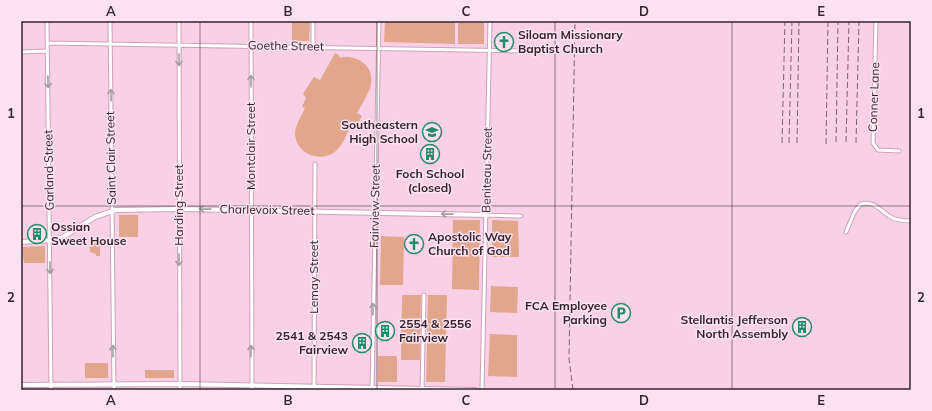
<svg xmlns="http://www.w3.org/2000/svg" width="932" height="411" viewBox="0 0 932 411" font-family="Mulish,sans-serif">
<rect width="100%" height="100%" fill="#f9d0e6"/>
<path fill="#e2a68c" d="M292,21H310L309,41H292Z
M385,21H455V44L384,42Z
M458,23H484V44H458Z
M335,53L340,56L339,58C357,53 377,67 370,88C367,97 361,105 357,113L362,116L357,125L352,122C348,131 344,143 337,150C323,164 296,155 295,134C295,125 301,117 305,108L302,107L306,98L303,94L314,77L320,80Z
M119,215H138V237H119Z
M453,220H480L479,290L452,289Z
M492,220L518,221L519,257H492Z
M381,236L404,237L403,285H380Z
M90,243H100V256H96V254L90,252Z
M45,246V263H24L22,247Z
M491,286L518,287L517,313L490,312Z
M402,295H421L420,360H401Z
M428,295H447L445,382H426Z
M490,334L517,335V377L488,376Z
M378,356H397V382H378Z
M85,363H108V378H85Z
M145,370H174V378H145Z"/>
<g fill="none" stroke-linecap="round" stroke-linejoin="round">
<defs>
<path id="minor" d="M47,21L51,390
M110,21L114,390
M179,21L180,390
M251,21L252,390
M876,21L873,143L878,150L899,151
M47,43L525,51
M313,47V21
M21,52L47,51
M486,215L521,216
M846,232L855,211L861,204C874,201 879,209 889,216C895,220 904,221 911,221
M314,390L315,164
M372,390L379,21
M422,390L424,295
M482,390L490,21"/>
<path id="tertiary" d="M21,242L54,240L63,237L95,217L116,210L179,209L486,215
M21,385L180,384L475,390"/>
</defs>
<use href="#minor" stroke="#cba3b9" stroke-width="5"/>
<use href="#tertiary" stroke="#cba3b9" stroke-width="6"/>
<use href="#minor" stroke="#fff" stroke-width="3"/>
<use href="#tertiary" stroke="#fff" stroke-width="4"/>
<path stroke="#7c6471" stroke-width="1" stroke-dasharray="6 3" stroke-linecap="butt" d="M836,142L838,21
M846,142L849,21
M782,143L785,21
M789,143L792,21
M797,143L799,21
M856,143L859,21
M826,144L828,21
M573,390L569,359L575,21"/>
</g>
<defs><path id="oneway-shaft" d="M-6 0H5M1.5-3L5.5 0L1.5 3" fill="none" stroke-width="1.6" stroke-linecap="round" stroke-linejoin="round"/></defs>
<g stroke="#a49da1">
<use href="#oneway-shaft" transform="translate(179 60) rotate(90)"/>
<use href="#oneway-shaft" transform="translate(251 81) rotate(-90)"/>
<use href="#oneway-shaft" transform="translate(48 82) rotate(89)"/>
<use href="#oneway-shaft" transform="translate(111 95) rotate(-91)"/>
<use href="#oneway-shaft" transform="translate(205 209) rotate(-179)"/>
<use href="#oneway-shaft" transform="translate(447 214) rotate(-179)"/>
<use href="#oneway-shaft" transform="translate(179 260) rotate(90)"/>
<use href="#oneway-shaft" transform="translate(50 268) rotate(89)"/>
<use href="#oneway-shaft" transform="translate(373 309) rotate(-89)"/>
<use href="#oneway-shaft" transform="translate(113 351) rotate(-91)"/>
<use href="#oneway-shaft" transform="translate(251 351) rotate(-90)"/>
</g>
<path fill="none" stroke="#35262e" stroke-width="1" stroke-opacity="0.55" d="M200,21V390M377,21V390M555,21V390M732,21V390M21,206H911"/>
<defs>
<symbol id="church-ring" viewBox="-11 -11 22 22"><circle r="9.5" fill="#fce2f0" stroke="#258a66" stroke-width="1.5"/><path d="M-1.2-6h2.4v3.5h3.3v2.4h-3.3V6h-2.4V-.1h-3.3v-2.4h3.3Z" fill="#258a66"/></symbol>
<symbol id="school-ring" viewBox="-11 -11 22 22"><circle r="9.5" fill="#fce2f0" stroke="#258a66" stroke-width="1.5"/><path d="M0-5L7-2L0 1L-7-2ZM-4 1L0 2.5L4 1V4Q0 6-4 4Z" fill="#258a66"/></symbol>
<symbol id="building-ring" viewBox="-11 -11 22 22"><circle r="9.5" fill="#fce2f0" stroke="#258a66" stroke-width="1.5"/><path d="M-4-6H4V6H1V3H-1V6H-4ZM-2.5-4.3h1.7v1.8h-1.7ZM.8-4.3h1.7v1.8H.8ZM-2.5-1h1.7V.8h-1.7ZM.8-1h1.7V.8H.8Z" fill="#258a66"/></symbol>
<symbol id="parking-ring" viewBox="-11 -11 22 22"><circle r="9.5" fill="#fce2f0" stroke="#258a66" stroke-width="1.5"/><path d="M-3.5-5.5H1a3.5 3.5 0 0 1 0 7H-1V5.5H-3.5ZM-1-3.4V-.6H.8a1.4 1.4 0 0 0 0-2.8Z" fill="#258a66"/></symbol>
</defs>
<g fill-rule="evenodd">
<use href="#church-ring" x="493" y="31" width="22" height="22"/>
<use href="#school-ring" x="421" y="121" width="22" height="22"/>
<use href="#building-ring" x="419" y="143" width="22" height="22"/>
<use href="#building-ring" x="26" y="223" width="22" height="22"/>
<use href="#church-ring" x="403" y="233" width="22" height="22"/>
<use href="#parking-ring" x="610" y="302" width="22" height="22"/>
<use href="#building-ring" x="791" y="316" width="22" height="22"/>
<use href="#building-ring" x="374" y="320" width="22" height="22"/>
<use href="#building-ring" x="351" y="332" width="22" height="22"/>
</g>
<g text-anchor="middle" stroke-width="3" stroke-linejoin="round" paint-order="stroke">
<g font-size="12" font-weight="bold" fill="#35262e" stroke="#fce2f0" text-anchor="start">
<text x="518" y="39">Siloam Missionary<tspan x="518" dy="14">Baptist Church</tspan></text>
<text x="418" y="129" text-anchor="end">Southeastern<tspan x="418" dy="14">High School</tspan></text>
<text x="430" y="178" text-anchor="middle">Foch School<tspan x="430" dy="14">(closed)</tspan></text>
<text x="51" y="231">Ossian<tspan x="51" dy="14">Sweet House</tspan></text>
<text x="428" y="241">Apostolic Way<tspan x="428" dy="14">Church of God</tspan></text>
<text x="607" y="310" text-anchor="end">FCA Employee<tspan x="607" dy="14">Parking</tspan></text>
<text x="788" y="324" text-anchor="end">Stellantis Jefferson<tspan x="788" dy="14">North Assembly</tspan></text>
<text x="399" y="328">2554 &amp; 2556<tspan x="399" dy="14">Fairview</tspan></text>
<text x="348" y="340" text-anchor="end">2541 &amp; 2543<tspan x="348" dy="14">Fairview</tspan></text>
</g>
<g font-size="12" fill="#35262e" stroke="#fce2f0">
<text transform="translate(286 46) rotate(1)" y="4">Goethe Street</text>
<text transform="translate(874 97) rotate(-88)" y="4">Conner Lane</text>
<text transform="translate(251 146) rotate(-90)" y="4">Montclair Street</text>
<text transform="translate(111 158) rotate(-91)" y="4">Saint Clair Street</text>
<text transform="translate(49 170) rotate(-91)" y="4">Garland Street</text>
<text transform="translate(487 170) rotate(-89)" y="4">Beniteau Street</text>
<text transform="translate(179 205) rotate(-90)" y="4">Harding Street</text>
<text transform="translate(375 206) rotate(-89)" y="4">Fairview Street</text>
<text transform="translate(267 210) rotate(1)" y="4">Charlevoix Street</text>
<text transform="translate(314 277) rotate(-90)" y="4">Lemay Street</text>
</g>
</g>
<rect width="932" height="411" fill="none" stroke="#fce2f0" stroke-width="44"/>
<rect x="22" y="22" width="888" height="367" fill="none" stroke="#35262e" stroke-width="1.5"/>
<g font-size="13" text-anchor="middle" font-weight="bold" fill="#35262e">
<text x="111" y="16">A</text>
<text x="288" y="16">B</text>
<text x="466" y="16">C</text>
<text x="644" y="16">D</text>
<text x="821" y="16">E</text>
<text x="11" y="118">1</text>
<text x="921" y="118">1</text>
<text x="11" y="302">2</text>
<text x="921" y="302">2</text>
<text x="111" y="405">A</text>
<text x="288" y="405">B</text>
<text x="466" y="405">C</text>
<text x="644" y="405">D</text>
<text x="821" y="405">E</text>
</g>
</svg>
